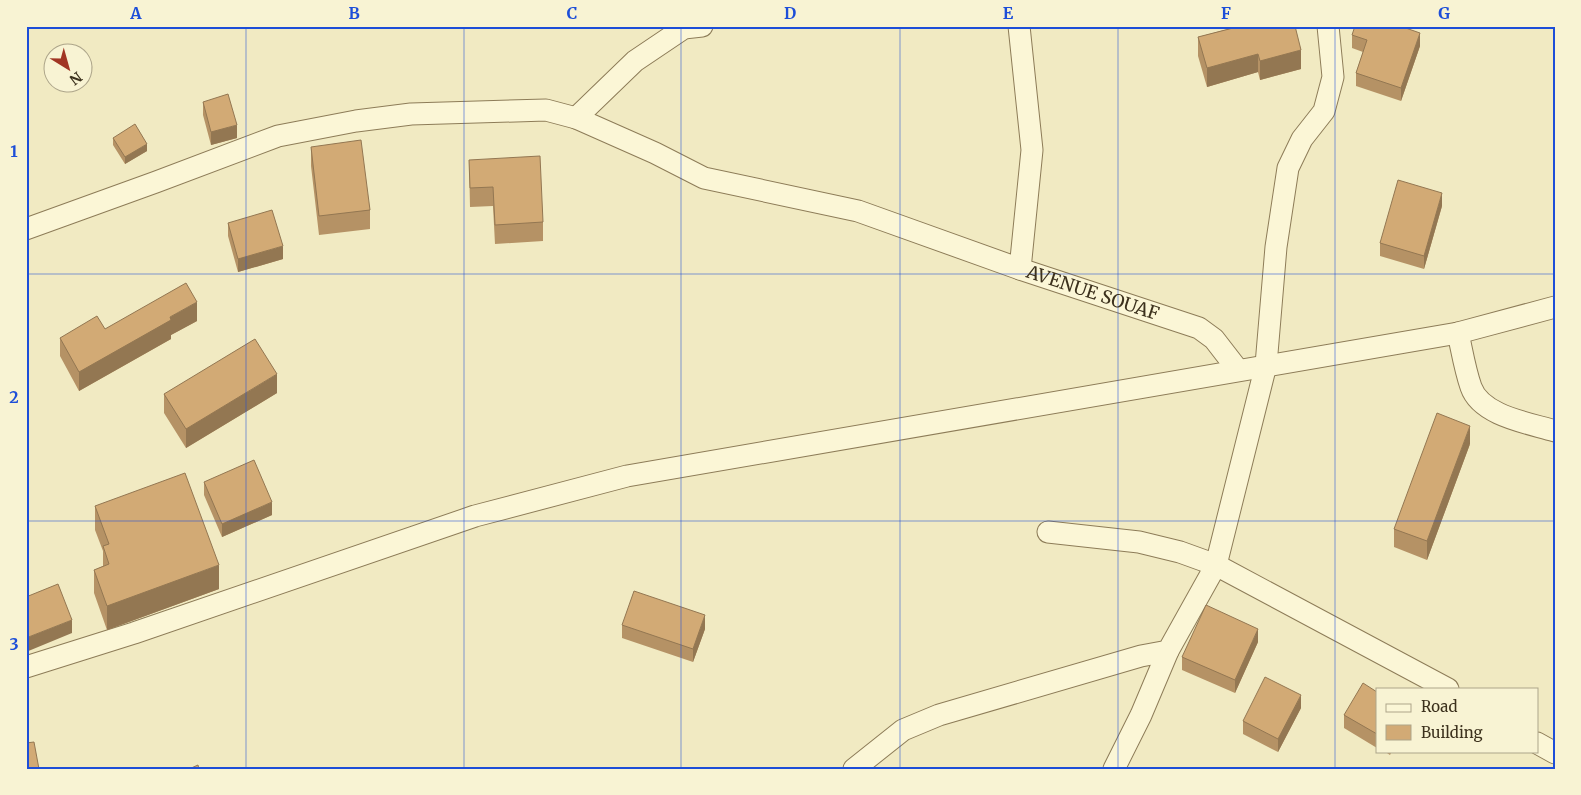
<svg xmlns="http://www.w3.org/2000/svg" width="1581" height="795" viewBox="0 0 1581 795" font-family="Merriweather,serif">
<rect width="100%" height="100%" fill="#f1eac2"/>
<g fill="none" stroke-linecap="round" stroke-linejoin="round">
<defs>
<g id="street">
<path id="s1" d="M1019,26L1032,150L1020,269L1199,328L1214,339L1238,370"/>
<path d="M576,118L635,61L684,28L702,26"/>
<path d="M26,229L156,182L278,136L356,121L411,114L546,110L576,118L655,153L704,178L858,211L1020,269"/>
<path d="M1458,333C1462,351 1465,370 1471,387C1481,416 1529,423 1555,431"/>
<path d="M1048,532L1139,542L1180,552L1216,565L1448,689"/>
<path d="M26,667L134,633L475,516L627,476L1458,333L1555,307"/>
<path d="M1537,743L1555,753"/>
<path d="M854,769L903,730L939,715L1141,656L1168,651L1216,565L1266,365L1276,247L1288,168L1302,139L1324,111L1333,77L1328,26"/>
<path d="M1114,769L1141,715L1168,651"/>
</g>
</defs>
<use href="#street" stroke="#8d7c58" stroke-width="23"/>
<use href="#street" stroke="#fbf6d6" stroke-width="21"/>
</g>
<path fill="#b59265" d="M1228,26H1295L1301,69L1260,80L1258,72L1207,87L1198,56V37L1228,29Z
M1352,35L1420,46L1401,101L1356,86V73L1363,52L1352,48Z
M203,102L237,138L211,145L203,115Z
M113,138L147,151L125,164L113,145Z
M311,147L370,210V229L319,235L311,166Z
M469,160L543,222V241L495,244L493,206L470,207Z
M1442,206L1424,269L1380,256V243Z
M228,223L283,259L238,272L228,236Z
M197,321L171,335V339L79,391L60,356V338L105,329Z
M277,393L186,448L164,413V394Z
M1470,444L1427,560L1394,547V529Z
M204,482L272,515L222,537L204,495Z
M95,506L219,589L107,630L94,593V570L103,566V551L95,530Z
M622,625L705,629L693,662L622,638Z
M1258,642L1235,693L1182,670V657Z
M1377,692V748L1344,728V715Z
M1301,708L1278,752L1243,734V721Z
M1384,751H1392L1390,755Z"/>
<path fill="#937752" d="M1420,33V46L1401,101V88Z
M1301,50V69L1260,80V61Z
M1258,54V72L1207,87V68Z
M237,125V138L211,145V132Z
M147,144V151L125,164V157Z
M1442,193V206L1424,269V256Z
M283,246V259L238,272V259Z
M197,302V321L171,335V339L79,391V372L170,317Z
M277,374V393L186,448V429Z
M1470,426V444L1427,560V541Z
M272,502V515L222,537V524Z
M219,565V589L107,630V606Z
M705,615V629L693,662V649Z
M72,620V633L26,652V638Z
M1258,629V642L1235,693V680Z
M1301,695V708L1278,752V739Z"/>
<path fill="#d2aa75" stroke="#937752" d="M1233,26H1295L1301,50L1260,61L1258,54L1207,68L1198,37L1233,28Z
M1355,26H1400L1420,33L1401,88L1356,73L1367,40L1352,35Z
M228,94L237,125L211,132L203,102Z
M135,124L147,144L125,157L113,138Z
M361,140L370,210L319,216L311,147Z
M540,156L543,222L495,225L493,187L470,188L469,160Z
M1398,180L1442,193L1424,256L1380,243Z
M272,210L283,246L238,259L228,223Z
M186,283L197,302L170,317L171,320L79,372L60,338L97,316L105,329Z
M255,339L277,374L186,429L164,394Z
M1437,413L1470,426L1427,541L1394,529Z
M254,460L272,502L222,524L204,482Z
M185,473L219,565L107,606L94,570L109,564L103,546L109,544L95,506Z
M58,584L72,620L26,638V597Z
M634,591L705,615L693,649L622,625Z
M1206,605L1258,629L1235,680L1182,657Z
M1265,677L1301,695L1278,739L1243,721Z
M1363,683L1377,692V734L1344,715Z
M34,742L39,769H26V743Z
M198,765L199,769H189Z"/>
<path fill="none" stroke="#1d4ed8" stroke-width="1" stroke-opacity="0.55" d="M246,26V769M464,26V769M681,26V769M900,26V769M1118,26V769M1335,26V769M26,274H1555M26,521H1555"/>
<g text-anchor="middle" stroke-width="4" stroke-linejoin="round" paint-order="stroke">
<g font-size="18" fill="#3c311d" stroke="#f8f3d3">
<text dy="6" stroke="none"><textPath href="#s1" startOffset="321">AVENUE SOUAF</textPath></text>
</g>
</g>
<rect width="1581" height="795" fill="none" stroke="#f8f3d3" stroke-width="55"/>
<rect x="1376" y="688" width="162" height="65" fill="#f8f3d3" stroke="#ada58a"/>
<rect x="1386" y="704" width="25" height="8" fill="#fbf6d6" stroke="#ada58a"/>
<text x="1421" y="712" font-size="15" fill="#3c311d">Road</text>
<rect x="1386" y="725" width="25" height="15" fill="#d2aa75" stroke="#ada58a"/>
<text x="1421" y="738" font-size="15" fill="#3c311d">Building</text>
<g transform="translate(68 68) rotate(143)"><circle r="24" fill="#f8f3d3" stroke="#ada58a"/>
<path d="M0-4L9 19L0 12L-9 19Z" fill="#a13523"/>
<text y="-8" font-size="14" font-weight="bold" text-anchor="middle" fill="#3c311d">N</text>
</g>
<rect x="28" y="28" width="1526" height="740" fill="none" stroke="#1d4ed8" stroke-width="2"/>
<g font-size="16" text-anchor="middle" font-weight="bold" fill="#1d4ed8">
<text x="136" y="19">A</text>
<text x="354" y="19">B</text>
<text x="572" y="19">C</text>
<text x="790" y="19">D</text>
<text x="1008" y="19">E</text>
<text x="1226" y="19">F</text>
<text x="1444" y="19">G</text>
<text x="14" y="157">1</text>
<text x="14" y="403">2</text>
<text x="14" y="650">3</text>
</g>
</svg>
